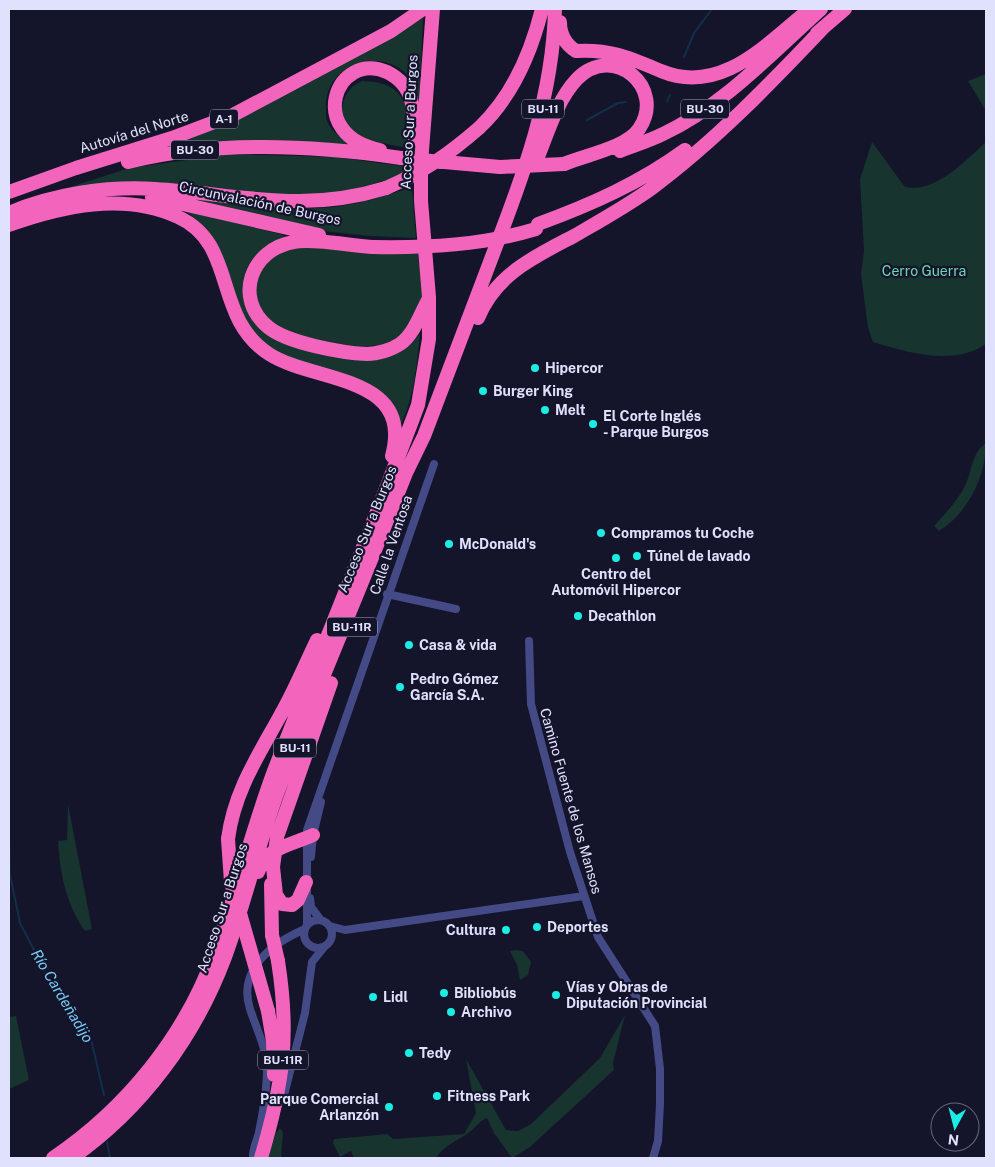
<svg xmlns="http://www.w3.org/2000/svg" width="995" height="1167" viewBox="0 0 995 1167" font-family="'Public Sans',sans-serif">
<rect width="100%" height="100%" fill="#14142b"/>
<path fill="#17342f" d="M423,18L419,107C418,100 417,91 414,85C392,42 322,61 326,110C326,113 326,118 327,121C331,133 346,140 356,147L148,152L397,34Z
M986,74V111L968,81Z
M362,81C410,82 408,110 410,149C386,142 333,140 343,103C347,91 351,86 362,81Z
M872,142L905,187C936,193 965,161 986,142V344C982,346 977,350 973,351C940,363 904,351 873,342L868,328L861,274L864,251L860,179Z
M230,154L335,157L409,167L410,173L346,192L305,197L64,189L129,168Z
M412,187L416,238L370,236L303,229L196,201L197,197C238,202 278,210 319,208C351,207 382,197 412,187Z
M185,210L284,235L282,240C265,245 241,263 245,284C249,299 256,314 262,329L382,358L403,351L420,334C417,365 414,399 400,426L393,408L291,361L250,335L227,271L207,229Z
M290,246L418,254C419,269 424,289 421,303C420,309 415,315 412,320C393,356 354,347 320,340C305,337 283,332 270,322C255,309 251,282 262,266C268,258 282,252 290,246Z
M986,443C986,476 968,513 939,531L934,526C945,514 956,502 964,488C972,473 971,453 986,443Z
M68,804L92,929L85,931C66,904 60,874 58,841L67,840Z
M516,950L523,951L531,962L528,975L520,980L517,965L510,951Z
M625,1015L613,1063L614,1070L530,1147L512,1158L494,1133L487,1118C479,1121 475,1129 468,1133C455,1142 445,1145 436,1158H354L351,1151L340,1157L333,1143L334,1139L387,1134L393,1139L464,1134L476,1113L466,1059L506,1130L518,1131L531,1124L600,1058Z
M16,1016L29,1080L9,1089V1017Z
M280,1128L283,1132L281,1158H268L276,1133Z"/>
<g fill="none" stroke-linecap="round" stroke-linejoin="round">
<path stroke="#122f4a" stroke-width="2" d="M684,57L694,33L712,9
M667,101L670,95
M587,120L618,103L626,102
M9,839L10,875L20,923L49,979L91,1039L104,1095
M107,1142L110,1158"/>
<path stroke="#434a86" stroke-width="8" d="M387,594L456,609
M529,641L531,704L570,852L598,937L655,1026L660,1069V1104L658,1141L653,1158
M311,857L313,835L321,802
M310,898L311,907L320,919
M304 934a14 14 0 1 1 28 0a14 14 0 1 1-28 0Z
M307,924V830L434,464
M330,926L345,930L584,896
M283,1099L305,1013L312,962L325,946
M253,1158C252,1150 257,1141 259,1132C263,1113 266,1094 267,1075C268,1050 257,1031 250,1009C237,969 273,943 305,929"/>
<path stroke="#f365bd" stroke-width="14" d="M560,22C560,35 565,44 576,51C611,49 630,58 661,71C721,96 766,44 810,9
M817,33L845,9
M479,128C513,96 531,53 542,9
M380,150C305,135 335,50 387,72C399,78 408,88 411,100C415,113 414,126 415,139
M620,151C635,145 649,141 663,134C723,106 772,53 821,9
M128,162C216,140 312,145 401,158
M444,162L500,167
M535,164C547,136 556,101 577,79C613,42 667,88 639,129C626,148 585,155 564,164
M9,192L76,168L172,138L233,115L391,31L423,9
M152,197L319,235
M9,213C53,194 107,186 155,189C238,194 302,214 386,188
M538,224C590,205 640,183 685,150
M9,225C62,206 124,192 178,217C238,244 212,317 269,354C314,383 414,374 392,456
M373,247C353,246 312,238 294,242C251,249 233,298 268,327C287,343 342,353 367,354C377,354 391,350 400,344C414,334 420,315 428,300
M478,318C496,274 534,257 574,236C600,221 627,206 652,188C715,141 770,84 824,27
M277,837L331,683
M228,839C234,792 258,756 280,716C294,692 305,665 317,640
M273,867L276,895L282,904L292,905L298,900L306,882
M258,872C266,847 292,845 313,835
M271,884L272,935
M268,1011L273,1041L274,1075
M53,1158C127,1108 186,1035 216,950C237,891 252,830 274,771C322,649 372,528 418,405L429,339V297L421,201V163L433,9
M72,1158C142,1109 195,1037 225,957C246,900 259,840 281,783C321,679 365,577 406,473L424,436C447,375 470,315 493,254C524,174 553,96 555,9
M261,1158C283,1084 290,1037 278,961"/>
<path stroke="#f365bd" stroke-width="14" d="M401,158L441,162
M500,167L564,164
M386,188C423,172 448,155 479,128
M373,247C428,248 483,245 536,229
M228,839L231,882L268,1011
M273,867L277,837
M272,935L278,961"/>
</g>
<g fill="#1cede4" stroke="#14142b" stroke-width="2">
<circle cx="535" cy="368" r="5"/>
<circle cx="483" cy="391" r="5"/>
<circle cx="545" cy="410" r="5"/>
<circle cx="593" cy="424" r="5"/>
<circle cx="601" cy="533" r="5"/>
<circle cx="449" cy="544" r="5"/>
<circle cx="637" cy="556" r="5"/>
<circle cx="616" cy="558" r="5"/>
<circle cx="578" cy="616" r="5"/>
<circle cx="409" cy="645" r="5"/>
<circle cx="400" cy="687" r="5"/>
<circle cx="537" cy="927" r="5"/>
<circle cx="506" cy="930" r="5"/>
<circle cx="444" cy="993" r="5"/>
<circle cx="556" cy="995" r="5"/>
<circle cx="373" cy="997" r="5"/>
<circle cx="451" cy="1012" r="5"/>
<circle cx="409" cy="1053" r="5"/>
<circle cx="437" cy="1096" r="5"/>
<circle cx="389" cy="1107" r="5"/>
</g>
<g text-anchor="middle" stroke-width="4.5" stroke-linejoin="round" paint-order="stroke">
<g fill="#14142b" stroke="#a3a4bd" stroke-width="1">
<rect x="522" y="99.5" width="42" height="19" rx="4"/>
<rect x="681" y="99.5" width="48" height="19" rx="4"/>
<rect x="210" y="109.5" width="28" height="19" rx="4"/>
<rect x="171" y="140.5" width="48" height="19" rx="4"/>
<rect x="327" y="617.5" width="50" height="19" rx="4"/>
<rect x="274" y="738.5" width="42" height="19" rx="4"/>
<rect x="258" y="1050.5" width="50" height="19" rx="4"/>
</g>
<g font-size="12" font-weight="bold" fill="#e0e1fc">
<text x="543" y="113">BU-11</text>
<text x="705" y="113">BU-30</text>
<text x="224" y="123">A-1</text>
<text x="195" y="154">BU-30</text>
<text x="352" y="631">BU-11R</text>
<text x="295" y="752">BU-11</text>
<text x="283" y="1064">BU-11R</text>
</g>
<g font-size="14" fill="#e0e1fc" stroke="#14142b">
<text transform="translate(409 122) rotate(-87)" y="5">Acceso Sur a Burgos</text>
<text transform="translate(134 132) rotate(-17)" y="5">Autovía del Norte</text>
<text transform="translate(260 203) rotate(12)" y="5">Circunvalación de Burgos</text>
<text transform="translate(367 529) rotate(-68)" y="5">Acceso Sur a Burgos</text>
<text transform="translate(391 545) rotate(-71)" y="5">Calle la Ventosa</text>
<text transform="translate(571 801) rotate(74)" y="5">Camino Fuente de los Mansos</text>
<text transform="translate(222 908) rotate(-72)" y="5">Acceso Sur a Burgos</text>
</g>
<g font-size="14" fill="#70d8af" stroke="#14142b">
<text x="924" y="276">Cerro Guerra</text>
</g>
<g font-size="14" font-weight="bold" fill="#e0e1fc" stroke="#14142b" text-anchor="start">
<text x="545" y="373">Hipercor</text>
<text x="493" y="396">Burger King</text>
<text x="555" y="415">Melt</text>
<text x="603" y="421">El Corte Inglés<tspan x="603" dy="16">- Parque Burgos</tspan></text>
<text x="611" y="538">Compramos tu Coche</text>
<text x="459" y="549">McDonald's</text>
<text x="647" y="561">Túnel de lavado</text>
<text x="616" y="579" text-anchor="middle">Centro del<tspan x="616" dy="16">Automóvil Hipercor</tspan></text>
<text x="588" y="621">Decathlon</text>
<text x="419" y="650">Casa &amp; vida</text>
<text x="410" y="684">Pedro Gómez<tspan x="410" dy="16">García S.A.</tspan></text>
<text x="547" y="932">Deportes</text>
<text x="496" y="935" text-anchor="end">Cultura</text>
<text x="566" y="992">Vías y Obras de<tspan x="566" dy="16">Diputación Provincial</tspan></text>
<text x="454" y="998">Bibliobús</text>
<text x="383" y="1002">Lidl</text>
<text x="461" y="1017">Archivo</text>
<text x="419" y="1058">Tedy</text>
<text x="447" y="1101">Fitness Park</text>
<text x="379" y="1104" text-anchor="end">Parque Comercial<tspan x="379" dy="16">Arlanzón</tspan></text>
</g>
<g font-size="15" font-style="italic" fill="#76ccf4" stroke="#14142b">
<text transform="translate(62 996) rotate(59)" y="5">Río Cardeñadijo</text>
</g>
</g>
<rect width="995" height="1167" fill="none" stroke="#e0e1fc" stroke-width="20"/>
<g transform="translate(955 1127) rotate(187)"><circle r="24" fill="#14142b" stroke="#66667f"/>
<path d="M0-4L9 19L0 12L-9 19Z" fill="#1cede4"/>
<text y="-8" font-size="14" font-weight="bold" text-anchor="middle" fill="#e0e1fc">N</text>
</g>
</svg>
